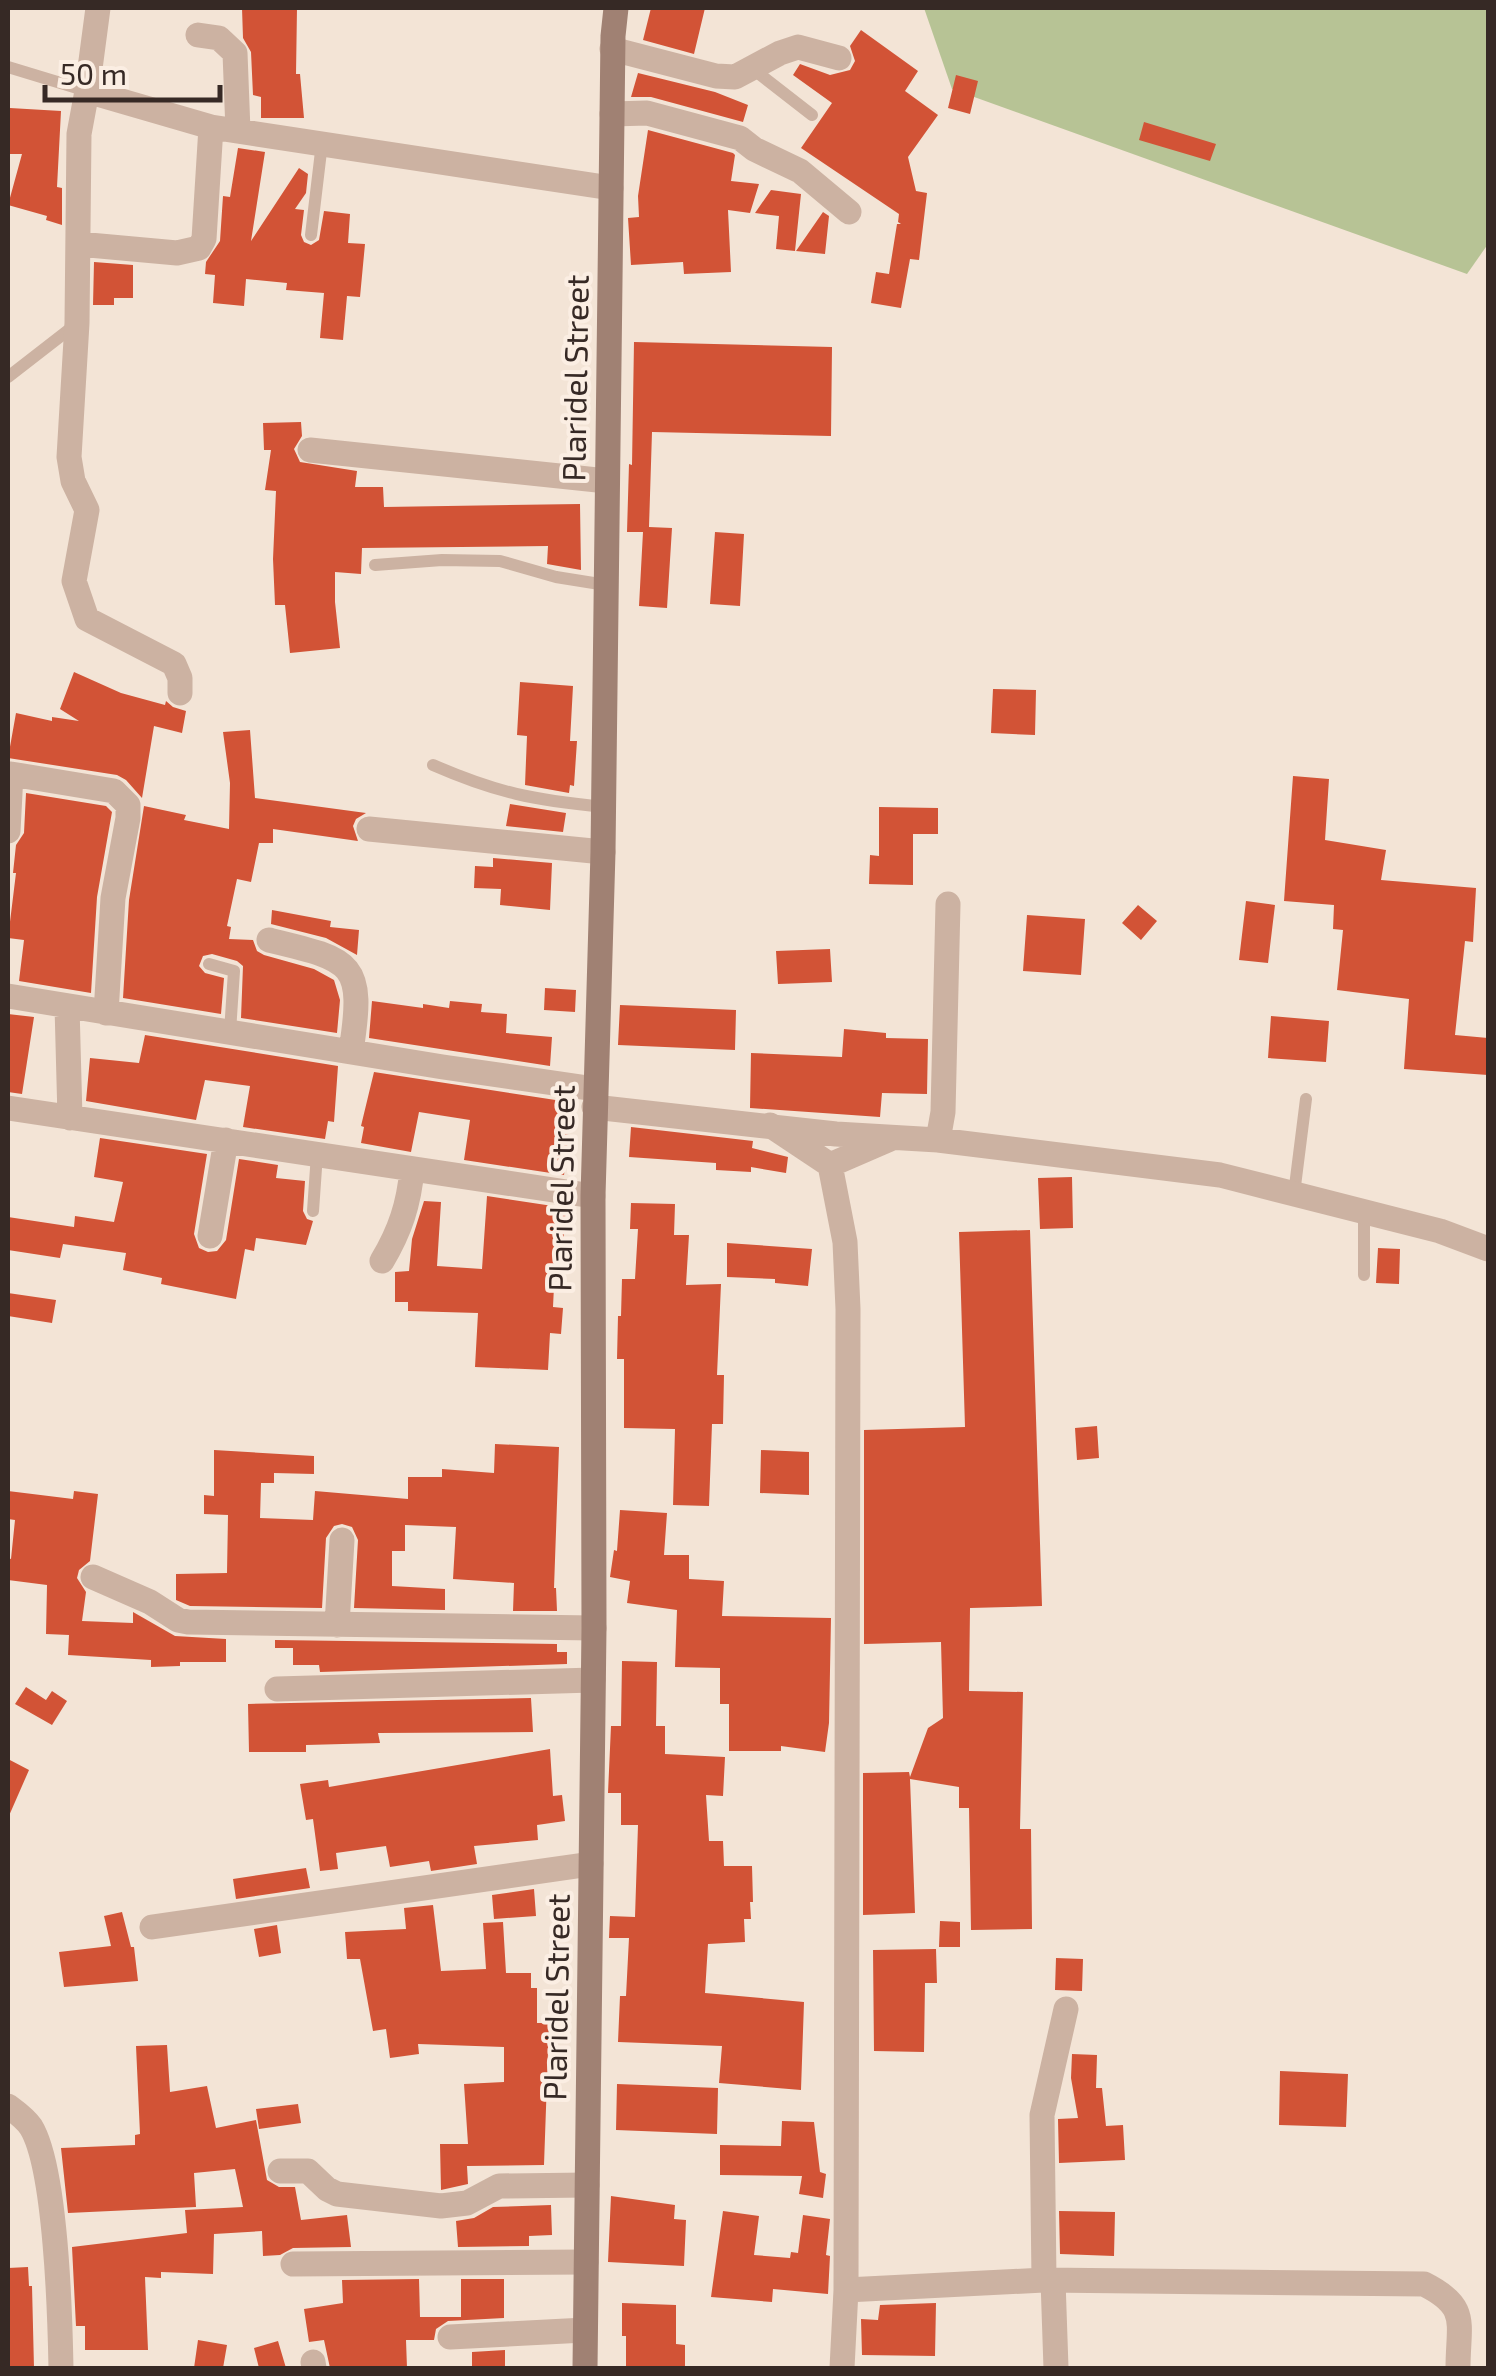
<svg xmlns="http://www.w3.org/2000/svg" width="1496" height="2376" viewBox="0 0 1496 2376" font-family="'Exo 2',sans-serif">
<rect width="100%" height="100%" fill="#f3e4d6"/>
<path fill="#b7c395" d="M924,8H1488V244L1467,274L952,89Z"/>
<path fill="#d25336" d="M242,8H297L296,74H300L304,118H261V97L253,95L251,52L243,38Z
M651,8H705L694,54L643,40Z
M861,30L918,71L905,91L938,115L908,157L916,191L927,193L919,260L910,259L901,308L871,303L876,272L889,274L897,224H901L898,222L899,214L801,148L832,103L793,75L800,64L830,75L850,70L855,61L850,46Z
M638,73L715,92L748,105L743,122L651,97H631Z
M956,75L978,81L970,114L948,108Z
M10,108L61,111L57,187L62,188V225L46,220L47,216L8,205L22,154H8Z
M1144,122L1216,144L1210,161L1139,140Z
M648,130L733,153L735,155L731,181L759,184L750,213L728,210L731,272L684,274L683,262L631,265L628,218L639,217L638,196Z
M238,148L265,152L251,241L299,168L308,174L306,193L295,209L304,210L301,235L304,242L311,245L319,240L324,211L350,214L348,243L365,244L360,297L347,296L343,340L320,338L324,293L286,290L287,283L246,279L244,306L213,303L215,275L205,274L206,262L220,241L223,196L230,197Z
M771,190L801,194L795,251L776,249L779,216L755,213Z
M823,212L829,216L825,254L796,251Z
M94,262L133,265V298H114V305H93Z
M634,342L832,347L831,436L652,432L649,527L672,528L667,608L639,606L643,532H627L629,464L632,465Z
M301,422L302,436L294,449L300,462L357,471L355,487H383L384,507L580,504L581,570L547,564L548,546L362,548L361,574L335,572V602L340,648L290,653L285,605H275L273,559L276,491L265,490L271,450H264L263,423Z
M715,532L744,534L740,606L710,604Z
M74,672L121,693L165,705L166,701L173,707L186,711L182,733L154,726L142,798L126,780L117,775L8,758L16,713L52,721V717L79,721L60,709Z
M520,682L573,686L570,741H577L574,786L570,785L569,793L525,785L527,736L517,735Z
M993,689L1036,690L1035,735L991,733Z
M250,730L255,798L366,813L356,819L353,826L358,841L273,829V843H259L251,882L237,879L227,926L231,927L229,939L253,940L257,951L264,955L314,969L334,980L340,1000L337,1033L241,1018L243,966L237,961L212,954L203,956L199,966L205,973L224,978L221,1014L123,998L129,900L144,806L186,815L184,820L229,829L230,783L223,732Z
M1293,776L1329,779L1325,840L1386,850L1381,880L1476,888L1473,942L1465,941L1455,1035L1488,1038V1075L1404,1069L1409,999L1337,990L1343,930L1333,929L1334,905L1284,901Z
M26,793L106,806L112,812L97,897L91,993L19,981L24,940L8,938L16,873H13L16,845L24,833Z
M510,804L566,813L563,832L506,826Z
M879,807L938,808V834H913V885L869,884L870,855L879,856Z
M493,858L552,863L550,910L500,905L501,889L474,888L475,866L493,867Z
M1246,901L1275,905L1268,963L1239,960Z
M1138,905L1157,921L1141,940L1122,923Z
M272,910L331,921L330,927L359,930L357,955L326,938L271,924Z
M1027,915L1085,919L1081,975L1023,971Z
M830,949L832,982L778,984L776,951Z
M545,988L576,990L575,1012L544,1010Z
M372,1001L423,1008V1004L449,1008L450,1001L482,1004L481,1012L507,1014L506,1033L552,1037L550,1066L369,1038Z
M620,1005L736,1010L735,1050L618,1045Z
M8,1014L34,1017L22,1094L8,1092Z
M1271,1016L1329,1021L1326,1062L1268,1058Z
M844,1029L886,1033V1038L928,1039L927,1094L882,1093L880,1117L750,1108L751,1053L842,1057Z
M145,1035L338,1066L334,1122L328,1121L325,1139L243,1127L250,1086L205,1080L196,1120L86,1101L90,1058L139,1063Z
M374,1072L562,1101L558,1133L569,1135L564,1175L464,1160L470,1120L419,1112L411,1152L361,1143L364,1127L361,1126Z
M631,1127L753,1141L752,1148L788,1157L786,1173L751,1167V1172L716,1170V1163L629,1157Z
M100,1138L207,1154L194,1234L199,1248L208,1252L217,1251L226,1240L239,1159L278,1165L276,1178L305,1181L303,1211L307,1219L313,1221L306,1245L256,1238L254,1251L245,1249L236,1299L161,1284L162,1278L123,1270L126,1253L63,1244L60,1258L8,1250V1217L74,1227L75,1216L114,1222L123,1182L94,1177Z
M1072,1177L1073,1228L1040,1229L1038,1178Z
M487,1196L566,1208L561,1266H555L553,1307L563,1308L561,1334L550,1333L548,1370L475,1367L478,1313L408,1311V1302H395V1272L409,1271L412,1239L424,1201L441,1202L437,1266L482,1269Z
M631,1203L675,1204L674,1235H689L686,1285L721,1284L717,1375H724L723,1424H712L709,1506L673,1505L675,1429L624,1428V1359H617L618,1316H621L622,1279H635L638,1229H630Z
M1030,1230L1042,1606L970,1608L969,1691L1023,1692L1020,1829H1031L1032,1929L971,1930L969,1808H959V1787L910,1779L915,1913L863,1915V1773L909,1772L910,1777L928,1728L943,1718L941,1642L864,1644V1430L965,1427L959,1232Z
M727,1243L812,1249L808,1286L775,1283V1279L727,1277Z
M1378,1248L1400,1249L1399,1284L1376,1283Z
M8,1293L56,1300L52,1323L8,1316Z
M1097,1426L1099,1458L1077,1460L1075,1428Z
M495,1444L559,1447L554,1588H556L557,1611H513L514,1583L453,1579L456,1527L405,1525V1551H392V1586L445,1589V1610L354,1608L358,1540L352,1527L342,1524L334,1526L326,1538L322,1608L190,1606L176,1600V1574L227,1573L228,1515L204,1514V1495L214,1496V1450L314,1456V1474L274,1473V1483H261L260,1518L313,1520L315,1491L408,1499V1477H442V1469L494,1473Z
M761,1450L809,1452V1495L760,1493Z
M8,1491L73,1499L74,1491L98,1494L90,1561L79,1570L77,1578L86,1592L82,1621L133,1623V1612L175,1636L226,1639V1662H180V1666L151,1667V1660L68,1655L69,1635L46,1634L47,1585L8,1580V1558L11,1559L15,1520L8,1519Z
M620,1510L667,1513L664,1555H689V1579L724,1581L722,1616L831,1618L829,1723L825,1752L781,1746V1751H729V1704H720V1668L675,1667L677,1610L627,1603L630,1581L610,1577L614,1550L617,1551Z
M275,1640L557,1644V1652H567V1664L320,1672L319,1665H293V1648H275Z
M622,1661L657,1662L656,1726H665V1754L725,1757L723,1796L706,1795L709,1841H723L724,1866H752L753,1902H750L751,1919H744L745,1942L708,1944L705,1993L804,2002L801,2090L719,2083L722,2046L618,2042L620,1996H626L629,1938H609L610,1916L635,1917L638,1825H621V1793H608L611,1726H621Z
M26,1687L46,1700L52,1691L67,1701L52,1725L15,1704Z
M531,1698L533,1732L378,1733L380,1743L306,1745V1752H249L248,1704Z
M550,1749L553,1796L562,1795L565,1821L537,1825L538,1840L474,1846L477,1864L431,1871L429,1861L390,1867L386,1846L336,1853L338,1869L320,1871L313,1819L306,1820L300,1784L328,1780L329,1787Z
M8,1759L29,1770L8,1818Z
M306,1868L310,1888L236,1899L233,1879Z
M534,1889L536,1916L494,1919L492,1895Z
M433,1905L441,1971L486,1969L483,1923L503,1922L506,1973H531V1988H537V2023H549L544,2165L467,2166L468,2184L441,2190L440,2144H468L464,2084L504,2082V2047L418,2044L419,2054L390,2058L386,2029L373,2031L360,1959H347L345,1932L406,1929L404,1908Z
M122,1912L131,1947H134L138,1981L64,1987L59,1952L111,1946L104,1916Z
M940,1921L960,1922V1947H939Z
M277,1925L281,1953L259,1957L254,1929Z
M936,1949L937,1983H925L924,2052L874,2051L873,1950Z
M1056,1958L1083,1959L1082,1991L1055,1990Z
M167,2045L170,2092L207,2086L216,2128L256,2120L267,2180L279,2187H295L301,2220L347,2215L351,2247L293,2248L280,2255L263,2256L262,2231L214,2234L213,2274L161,2272V2278L145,2277L148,2350H85V2326H76L72,2247L187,2233L185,2210L243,2207L235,2169L194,2173L196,2207L68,2213L61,2148L135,2145V2135L140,2134L136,2046Z
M1072,2054L1097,2055L1096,2088H1102L1106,2126L1123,2125L1125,2160L1059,2163L1058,2119L1078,2118L1071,2078Z
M1280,2071L1348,2074L1346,2127L1279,2125Z
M617,2084L718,2088L717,2134L616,2130Z
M298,2104L301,2123L259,2129L256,2109Z
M782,2121L814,2122L820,2172L826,2174L823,2198L799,2194L802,2176L720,2175V2145L781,2146Z
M611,2196L675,2205L674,2219L686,2220L684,2266L608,2262Z
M551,2205L552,2235L529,2236V2246L458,2247L456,2221L474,2218L493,2207Z
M723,2211L759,2216L754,2255L790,2258L791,2252L798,2253L803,2215L830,2219L826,2255L830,2256L828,2294L773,2289L772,2302L711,2297Z
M1059,2211L1115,2212L1114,2256L1060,2254Z
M28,2267L29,2286H32L34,2368H8V2268Z
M419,2279L420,2317H461V2279H504V2318L448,2321L436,2329L434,2340H406L407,2368H330L324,2340L309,2342L304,2309L343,2303L342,2280Z
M622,2303L676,2305V2344L685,2345V2368H626V2336H622Z
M936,2303L935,2356L862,2355L861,2319L878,2320L880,2305Z
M198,2340L227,2345L223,2368H194Z
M278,2341L286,2368H259L254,2348Z
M505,2350V2368H472V2352Z"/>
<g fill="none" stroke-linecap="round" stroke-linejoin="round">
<path stroke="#ccb2a2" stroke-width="12" d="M8,67L87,91
M753,69L812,115
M311,235L322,143
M8,377L75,325
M375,565L442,560L500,561L556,577L606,585
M433,765C497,793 534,800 604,807
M209,964L234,971L230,1032
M1294,1194L1306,1099
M313,1211L317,1154
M1364,1275V1211"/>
<path stroke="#ccb2a2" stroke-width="25" d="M98,8L87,91L211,127L611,188
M198,35L219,38L235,53L238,131
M612,49L716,76L735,77L780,53L798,47L839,58
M87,91L79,134L77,323L69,457L73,481L87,510L74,581L87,619L174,664L180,678V693
M612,114L647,113L740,138L754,149L800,171L849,212
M78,244L177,253L199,248L204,239L211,127
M310,450L607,481
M8,774H11L8,831
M11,774L114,791L128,805V818L113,898L106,1013
M369,829L603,852
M269,940C353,960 365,962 351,1051
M8,996L443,1067L595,1089
M67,1006L70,1118
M594,1107L836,1134L938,1140L1220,1175L1440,1231L1488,1249
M8,1108L593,1196
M770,1125L830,1165L845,1242L848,1309L846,2290L842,2368
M938,1140L943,1112L948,904
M830,1165L890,1139
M210,1236L226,1140
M382,1261C400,1231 409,1204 412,1169
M93,1577L150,1602L178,1620L188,1622L594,1628
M337,1625L342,1540
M277,1689L593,1680
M152,1927L591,1864
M8,2106C16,2112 25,2118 31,2127C56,2168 60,2316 61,2368
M280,2171H308L327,2189L337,2194L441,2206L467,2203L499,2186L587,2185
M293,2264L586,2262
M1044,2280L1424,2284C1470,2307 1458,2323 1458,2368
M1053,2280L1056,2368
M846,2290L1044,2280L1042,2115L1066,2009
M450,2337L585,2330
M313,2362L314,2368"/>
<path stroke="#a08173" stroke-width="25" d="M585,2368L594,1628L593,1196L603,852L613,36L616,8"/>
</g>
<g text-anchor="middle" stroke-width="8" stroke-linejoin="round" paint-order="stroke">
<g font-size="32" fill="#362925" stroke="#fbeee3">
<text transform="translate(576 378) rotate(-89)" y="11">Plaridel Street</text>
<text transform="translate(562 1188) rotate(-89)" y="11">Plaridel Street</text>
<text transform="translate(557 1997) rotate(-89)" y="11">Plaridel Street</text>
</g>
</g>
<rect width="1496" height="2376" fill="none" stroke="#362925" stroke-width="20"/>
<path d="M45 85v15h175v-15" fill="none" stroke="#362925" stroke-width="5"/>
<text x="60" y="85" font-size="30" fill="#362925" stroke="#fbeee3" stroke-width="8" paint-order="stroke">50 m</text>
</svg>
